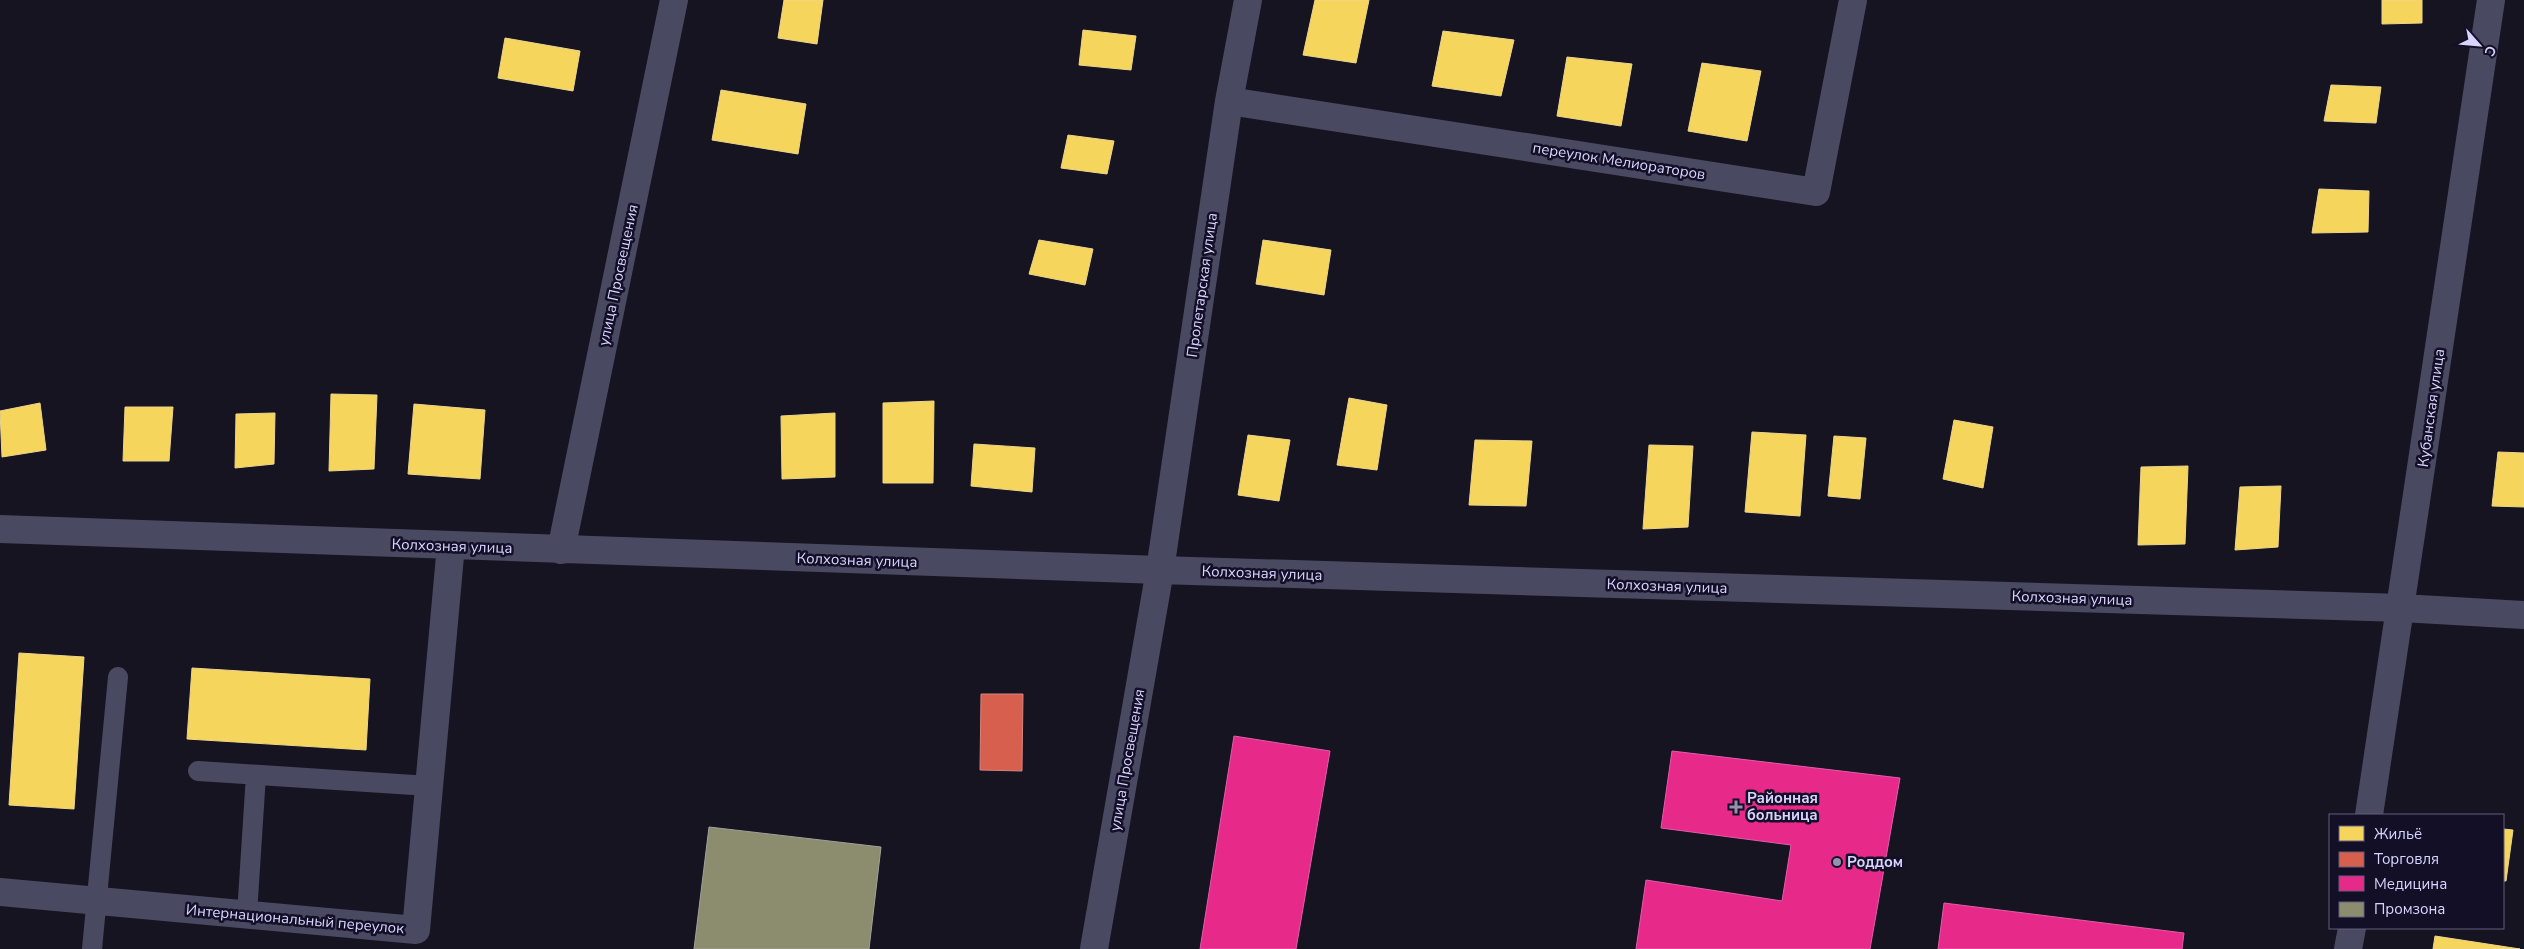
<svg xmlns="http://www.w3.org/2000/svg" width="2524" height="949" viewBox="0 0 2524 949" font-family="'Nunito Sans',sans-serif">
<rect width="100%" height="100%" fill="#161421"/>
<path fill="#f6d55c" stroke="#edd58d" d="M784,0H823L817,44L778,38Z
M1315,0H1369L1356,63L1303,55Z
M2382,0H2422V23L2382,24Z
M1083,30L1136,36L1131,70L1079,65Z
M1443,31L1514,40L1501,96L1432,86Z
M505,38L580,51L573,91L498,78Z
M1567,57L1632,64L1621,126L1557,116Z
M1702,63L1761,71L1747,141L1688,131Z
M2331,85L2381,87L2376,123L2324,121Z
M721,90L806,104L798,154L712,140Z
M1068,135L1114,141L1107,174L1061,168Z
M2319,189L2369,191L2368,232L2312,233Z
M1039,240L1093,249L1085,285L1029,274Z
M1263,240L1331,250L1324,295L1256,284Z
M331,394L377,395L374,469L329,471Z
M1349,398L1387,405L1377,470L1337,465Z
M934,401L933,483H883V403Z
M40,403L46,450L2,457L0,411Z
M414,404L485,410L480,479L408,474Z
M125,407H173L169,461H123Z
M275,413L274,464L235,468L236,414Z
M835,413V477L782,479L781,416Z
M1954,420L1993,427L1983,488L1943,479Z
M1752,432L1806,435L1800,516L1745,512Z
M1248,435L1290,440L1279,501L1238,495Z
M1834,436L1866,438L1860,499L1828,496Z
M1475,440L1532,441L1526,506L1469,505Z
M974,444L1035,448L1032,492L971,486Z
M1649,445L1693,446L1688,527L1643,529Z
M2498,452L2524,453V507L2492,506Z
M2188,466L2185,544L2138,545L2141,467Z
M2281,486L2278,547L2235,550L2240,487Z
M19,653L84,657L74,809L9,805Z
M192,668L370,679L366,750L187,739Z
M2503,829L2513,830L2506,881H2503Z
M2435,936L2520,949H2433Z"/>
<path fill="#d6604d" stroke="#d78382" d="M981,694H1023L1022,771L980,770Z"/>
<path fill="#e7298a" stroke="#e35cad" d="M1234,736L1330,751L1296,949H1200Z
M1672,751L1900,778L1870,949H1636L1646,880L1782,901L1791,845L1661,828Z
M1944,903L2184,933L2182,949H1938Z"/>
<path fill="#8c8c6e" stroke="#a3a29a" d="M709,827L881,847L869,949H694Z"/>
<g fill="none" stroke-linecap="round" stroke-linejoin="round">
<path stroke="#4a4962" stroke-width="20" d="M198,771L429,786
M247,914L256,775
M92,949L118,677"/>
<path stroke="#4a4962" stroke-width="28" d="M1229,101L1816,192L1853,0
M0,529L1160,570L2402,608L2524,615
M561,550L674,0
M2369,815L2491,0
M0,892L416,930L451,545
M1094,949L1160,570L1229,101L1248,0
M2348,949L2352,928"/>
</g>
<g fill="#9591b1" stroke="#130f26" stroke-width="2">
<path d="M1733.5 799.5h5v5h5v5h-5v5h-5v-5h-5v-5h5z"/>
<circle cx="1837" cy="862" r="5"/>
</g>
<g text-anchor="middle" stroke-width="5" stroke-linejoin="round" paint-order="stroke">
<g font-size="15" fill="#d9d4ff" stroke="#130f26">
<text transform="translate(1619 161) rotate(9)" y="5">переулок Мелиораторов</text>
<text transform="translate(618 275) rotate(-78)" y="5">улица Просвещения</text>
<text transform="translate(1202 285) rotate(-82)" y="5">Пролетарская улица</text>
<text transform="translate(2431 408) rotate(-82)" y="5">Кубанская улица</text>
<text transform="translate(452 546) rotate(2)" y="5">Колхозная улица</text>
<text transform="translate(857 560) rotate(2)" y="5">Колхозная улица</text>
<text transform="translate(1262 573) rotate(2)" y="5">Колхозная улица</text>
<text transform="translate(1667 586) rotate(2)" y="5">Колхозная улица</text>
<text transform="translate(2072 598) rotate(2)" y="5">Колхозная улица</text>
<text transform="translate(1127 760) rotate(-80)" y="5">улица Просвещения</text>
<text transform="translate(295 919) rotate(5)" y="5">Интернациональный переулок</text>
</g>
<g font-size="15" font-weight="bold" fill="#d9d4ff" stroke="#130f26" text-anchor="start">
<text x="1747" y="803">Районная<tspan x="1747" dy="17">больница</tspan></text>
<text x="1847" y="867">Роддом</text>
</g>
</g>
<rect x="2329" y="814" width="175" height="115" fill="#130f26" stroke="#625e7d"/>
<rect x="2339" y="826" width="25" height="15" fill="#f6d55c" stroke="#625e7d"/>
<text x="2374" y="839" font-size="15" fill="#d9d4ff">Жильё</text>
<rect x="2339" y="852" width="25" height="15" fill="#d6604d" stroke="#625e7d"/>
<text x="2374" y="864" font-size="15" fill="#d9d4ff">Торговля</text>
<rect x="2339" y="876" width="25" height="15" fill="#e7298a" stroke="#625e7d"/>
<text x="2374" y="889" font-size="15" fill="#d9d4ff">Медицина</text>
<rect x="2339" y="902" width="25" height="15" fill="#8c8c6e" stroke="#625e7d"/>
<text x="2374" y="914" font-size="15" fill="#d9d4ff">Промзона</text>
<g transform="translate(2479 45) rotate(117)" stroke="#130f26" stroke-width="4" paint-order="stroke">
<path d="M0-4L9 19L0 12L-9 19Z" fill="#d9d4ff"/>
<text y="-8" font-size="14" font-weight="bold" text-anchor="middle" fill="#d9d4ff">С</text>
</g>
</svg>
